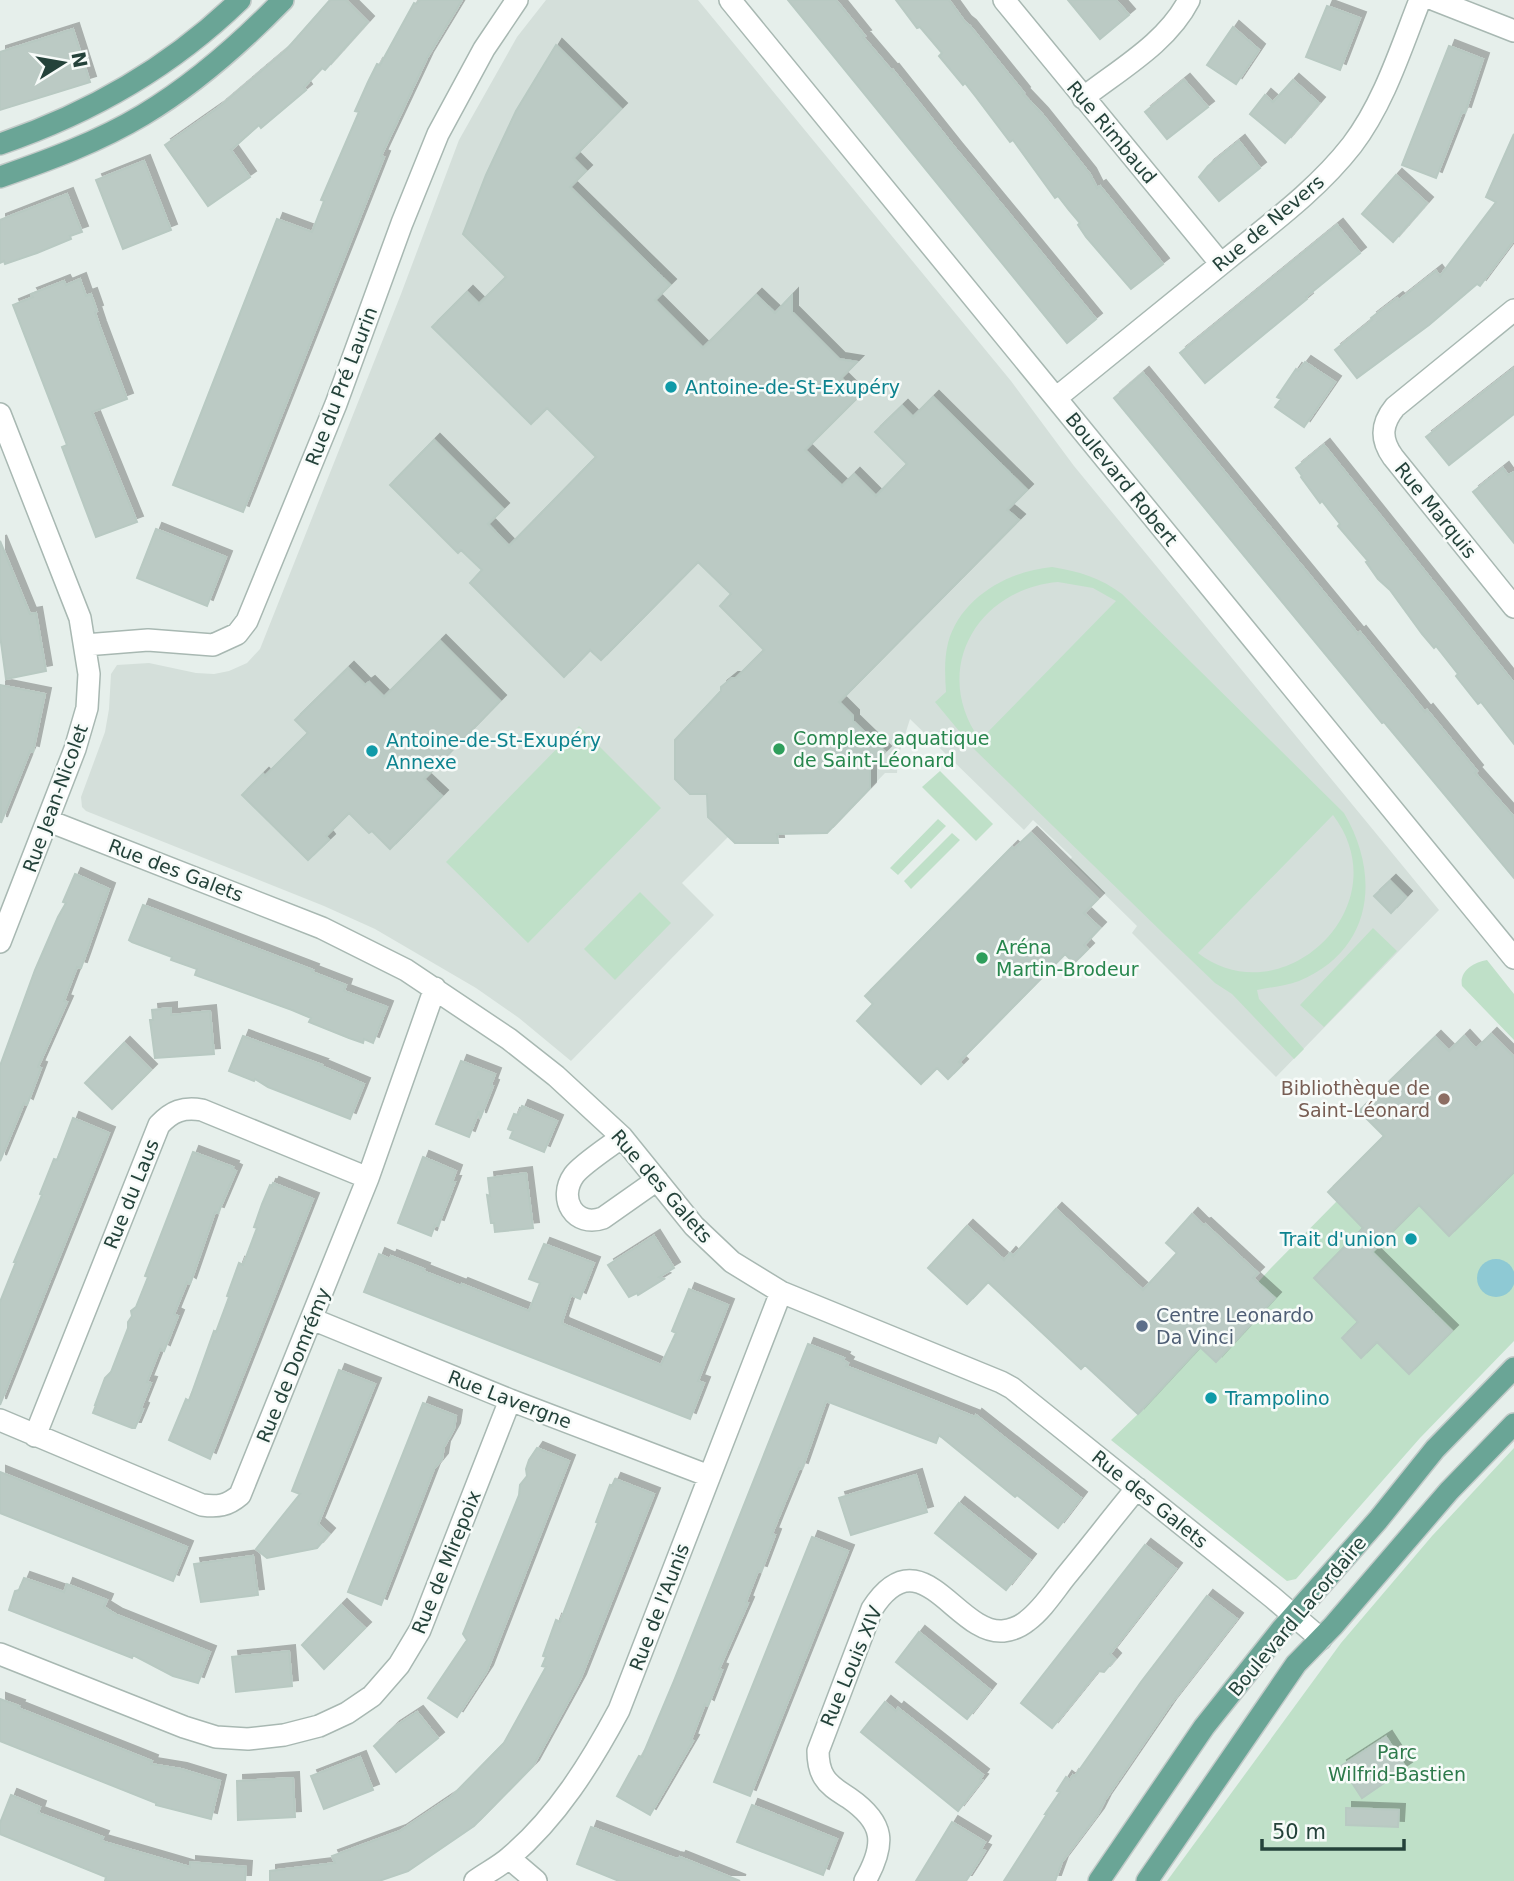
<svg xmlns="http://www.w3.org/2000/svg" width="1514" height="1881" viewBox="0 0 1514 1881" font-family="'DejaVu Sans',sans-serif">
<defs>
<filter id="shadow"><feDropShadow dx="6" dy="-6" stdDeviation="0" flood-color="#0004"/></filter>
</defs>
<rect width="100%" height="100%" fill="#e6efeb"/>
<path fill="#d4dfda" d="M546,0H698L1011,381L1074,466L1439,910L1276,1077L1132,933L1137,926L1070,860L1072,857L1033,820L1024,830L910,719L898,757L897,773H885L827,833L778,834V843H735L728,837L682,883L714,915L571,1061L519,1018L476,988L375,929L324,906L86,811L82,807L81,797L105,732L109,709L111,674L117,665L149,663L196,673L214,674L229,671L247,663L260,649L401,294L459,140L517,37Z"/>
<path fill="#bfe0c8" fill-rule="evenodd" d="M1052,567C1078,571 1101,578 1122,594L1344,813C1381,876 1373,950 1299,981C1286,986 1271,987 1257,990L1259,999L1304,1049L1294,1059L1232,994L1215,983L1166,936L974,749L935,702L946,692C945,676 944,659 948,643C960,598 1008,571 1052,567ZM1058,582L1093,588L1116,601L980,740C930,670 977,589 1058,582ZM1333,815C1402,906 1282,1018 1198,953Z
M579,726L661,808L528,943L446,862Z
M940,771L993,824L976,841L922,787Z
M938,819L946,826L898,875L890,868Z
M952,833L960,840L911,889L904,881Z
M640,892L671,923L615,980L584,949Z
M1373,928L1397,951L1324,1027L1300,1005Z
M1487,960L1514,994V1040L1462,986C1459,971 1474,962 1487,960Z
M1514,1172V1341L1420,1438L1296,1579L1287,1581L1111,1440L1138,1414L1271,1268L1337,1201L1379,1244L1419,1205Z
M1514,1448V1881H1167L1341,1643L1432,1536Z"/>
<path fill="#8ec9d4" d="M1477 1278a19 19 0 1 1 38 0a19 19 0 1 1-38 0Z"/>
<path fill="#bbcac4" stroke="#b8c9c2" stroke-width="2" filter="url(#shadow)" d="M330,0H346L368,22L325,70L322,68L304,87L306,90L261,128L259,125L231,150L250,177L208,206L165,145L219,107L286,50Z
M420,0H462L427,58L381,156L384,157L243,512L173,485L277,219L312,232L324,201L321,200L359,112L355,111L368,82L377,64L380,65L414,3L416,4Z
M788,0H836L865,36L863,37L892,71L893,70L956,149L1096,319L1067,343Z
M896,0H949L965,22L970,26L1024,93L1023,94L1042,114L1090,174L1097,188L1100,186L1163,264L1131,289L1086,237L1078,225L1080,223L1069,210L1058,196L1055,198L1013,140L1010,142L976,97L965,83L963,85L939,56L942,53L920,27L917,28Z
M1068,0H1116L1129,15L1100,39Z
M1327,6L1360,18L1340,70L1306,57Z
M1233,27L1259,50L1236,84L1207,65Z
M73,29L90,82L0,110V52Z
M556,45L621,109L573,158L586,171L570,187L670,285L655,300L703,348L756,295L775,313L792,295V312L839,359L857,362L841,378L859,396L805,450L842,486L854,474L876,496L907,464L875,432L902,406L913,417L933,397L1027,490L1007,510L1019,520L839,702L853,716V721L885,752L870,767V788L827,833L777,834L778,843H735L708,817L707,794H690L675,779V740L721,691V687L732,678H736L764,650L720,606L731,594L698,562L601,660L590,650L564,677L470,583L482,570L461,550L458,553L390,485L434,440L503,509L488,524L509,546L596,457L547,408L531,424L432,327L467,292L479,304L506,277L463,234L486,175L516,111Z
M1449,46L1483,59L1465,113L1462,112L1436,178L1402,165Z
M1184,80L1208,107L1167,139L1145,112Z
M1293,80L1319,103L1285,143L1250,114L1265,95L1273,102Z
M1514,134V240L1480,286L1477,284L1429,325L1357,378L1335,350L1372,320L1371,318L1397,298L1399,300L1436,271L1440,276L1496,202L1486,197Z
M1239,141L1260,168L1219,201L1199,177L1208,166Z
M144,161L171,230L123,249L96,180Z
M1396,175L1427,203L1393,242L1362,214Z
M67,194L82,232L70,236L71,239L37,253L5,264L4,261L0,263V220Z
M1337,225L1360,253L1306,297L1307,299L1205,383L1180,353Z
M80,279L86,296L91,294L97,311L95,312L100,327L127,399L92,412L137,522L96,537L62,447L67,445L13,305L33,297L31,294L64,281L66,285Z
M1305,362L1335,382L1304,427L1275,407L1281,399L1277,397L1296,369L1298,371Z
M1514,368V414L1449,465L1426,437Z
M1143,373L1358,634L1360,632L1425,712L1427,710L1477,771L1475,773L1514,817V878L1384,722L1382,723L1114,398Z
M1324,445L1514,683V744L1481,702L1478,704L1456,676L1458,674L1436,646L1434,648L1422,634L1390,590L1378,579L1366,562L1368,561L1338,526L1340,524L1322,501L1320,503L1301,477L1302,476L1296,468Z
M1503,468L1508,475L1514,472V543L1473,492Z
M156,529L226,557L207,606L137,578Z
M0,541L30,614L36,613L46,671L6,679L0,635Z
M440,641L500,701L424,779L442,796L390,849L372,831L369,833L349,813L326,836L329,840L308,860L242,795L263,774L265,776L308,733L295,720L348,668L365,685L369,682L384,697Z
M0,685L45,694L33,752L30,751L1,823Z
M1031,833L1098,899L1084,913L1100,928L1084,945L1088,949L1074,963L1065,954L959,1062L962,1065L948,1079L937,1068L921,1084L857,1021L873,1004L865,996L1012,847L1014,849Z
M75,874L109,889L81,968L77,967L64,1001L67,1002L38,1067L41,1068L27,1105L24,1103L0,1161V1066L35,970L58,917L66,903L63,902Z
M1390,881L1406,897L1391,913L1374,896Z
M143,905L313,970L312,972L346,985L344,991L387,1007L373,1043L364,1039L363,1043L349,1038L309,1022L311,1018L292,1010L195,975L197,969L171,960L172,957L132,942L129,940Z
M171,1008V1015L210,1011L214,1054L155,1058L150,1020H153L152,1010Z
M1491,1034L1514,1057V1172L1449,1236L1419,1205L1372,1252L1452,1331L1409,1374L1377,1342L1361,1358L1342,1338L1358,1322L1314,1278L1363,1228L1328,1192L1384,1136L1359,1111L1435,1037L1449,1051L1464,1036L1476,1049Z
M243,1036L322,1065L321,1066L364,1084L350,1119L268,1087L255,1079L254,1081L229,1071Z
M124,1043L151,1070L112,1109L85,1083Z
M461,1061L495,1074L491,1085L493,1086L480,1119L479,1111L469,1137L436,1124Z
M522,1106L557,1121L544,1152L510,1138L513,1131L508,1129L514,1114L518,1115Z
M73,1118L109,1133L0,1405V1302L16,1262H14L42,1195L40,1194L54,1159L57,1160Z
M193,1152L233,1167L232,1169L236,1171L218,1213L215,1212L190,1284L187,1282L174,1314L178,1316L164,1351L160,1349L147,1382L151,1383L141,1408L143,1409L135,1428H132L93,1413L96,1405H95L105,1378L111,1372L121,1346L128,1328V1322L132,1316L131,1311L136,1307L148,1277L145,1276Z
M423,1157L456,1171L452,1182H455L438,1226L435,1225L431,1236L398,1223Z
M526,1173L533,1228L495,1232L494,1223H491L487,1195L490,1196L488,1178Z
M273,1183L313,1199L210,1459L169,1440L186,1399L189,1401L214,1331L216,1332L229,1297L227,1296L239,1263L243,1265L257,1228L254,1227L262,1204L270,1185L272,1186Z
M1056,1209L1143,1290L1177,1253L1166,1243L1192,1214L1203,1225L1205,1224L1258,1273L1253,1278L1275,1298L1216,1362L1200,1347L1138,1414L1085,1365L1081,1369L988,1282L967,1304L928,1268L967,1226L1004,1260L1010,1253L1013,1256Z
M654,1236L674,1268L659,1277L664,1279L638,1295L637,1293L629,1297L608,1265Z
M544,1244L594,1263L580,1299L571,1295L562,1322L563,1324L661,1365L676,1333L672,1331L689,1289L728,1305L698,1381L704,1383L690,1419L364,1292L379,1254L390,1259L391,1256L424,1269L423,1271L461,1286L462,1284L529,1311L540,1283L529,1279Z
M808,1344L844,1358L843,1360L848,1363L846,1366L975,1417L976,1415L1081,1498L1058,1528L1017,1495L1015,1497L939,1435L936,1443L826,1401L802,1469L799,1468L778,1519L772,1534L775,1535L761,1572L758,1571L746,1602L748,1603L719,1669L722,1670L708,1706L705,1704L691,1740L693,1741L650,1815L617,1796L639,1756L642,1757L674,1681Z
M339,1370L375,1384L318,1524L329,1534L317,1548L267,1558L256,1549L300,1494L292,1491Z
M423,1403L456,1416L454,1429L444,1447L442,1459L434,1469L381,1605L348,1592Z
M537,1448L569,1461L487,1671L457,1717L428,1698L467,1640L463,1634L519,1495L520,1485L527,1476L526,1469L529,1460Z
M0,1472L187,1547L173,1581L0,1513Z
M916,1475L927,1512L851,1535L839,1498Z
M615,1479L654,1494L580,1680L533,1766L474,1826L408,1871L379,1881H270V1871L335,1863L332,1856L400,1831L452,1796L504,1743L546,1667L542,1666L546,1657L543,1656L556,1620L560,1622L598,1523L596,1522L610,1485L612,1486Z
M959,1503L1030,1560L1006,1590L935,1533Z
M812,1537L848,1551L750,1796L714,1782Z
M1145,1545L1176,1569L1110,1654L1115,1659L1104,1672L1098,1671L1052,1728L1021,1703Z
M253,1556L258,1595L201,1602L194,1564Z
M24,1578L64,1592L67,1584L107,1600L104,1607L117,1615L210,1652L198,1683L173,1676L133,1655L132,1658L9,1610L15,1591L19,1590Z
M1207,1596L1237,1619L1170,1705L1105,1800L1098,1814L1062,1862L1055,1881H1004L1047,1814H1045L1060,1792L1057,1791L1066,1777L1070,1780L1073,1775L1075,1776L1141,1682Z
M341,1605L365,1628L324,1669L302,1645Z
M919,1632L990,1690L967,1719L896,1662Z
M289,1651L292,1686L236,1692L232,1657Z
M0,1699L19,1706L18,1708L152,1761L151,1764L181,1769L220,1781L211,1819L156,1805V1803L0,1741Z
M885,1702L896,1711L898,1708L983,1775L980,1779L982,1780L958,1811L861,1732Z
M417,1712L438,1738L396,1772L374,1746L394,1727Z
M1386,1737L1406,1768L1362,1798L1341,1766Z
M360,1757L373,1790L324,1809L311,1776Z
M293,1778L295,1817L238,1820L237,1781Z
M11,1795L40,1807L38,1813L103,1837L101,1841L190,1867V1862L246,1867L245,1881H105L106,1877L0,1834V1823Z
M752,1805L837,1839L823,1875L737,1842Z
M1346,1808L1399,1810L1398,1827L1346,1825Z
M952,1822L985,1842L981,1849L985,1851L975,1867L966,1881H916Z
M591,1827L674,1858L679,1859L680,1857L740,1881H619L577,1864Z"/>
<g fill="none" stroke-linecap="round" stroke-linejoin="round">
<defs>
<path id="minor" d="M730,0L1514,958
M1004,0L1221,264
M1435,0L1514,31
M1083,98C1120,69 1167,43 1189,0
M1514,310L1395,407C1381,424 1380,439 1393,457L1514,607
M1056,398C1113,352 1169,306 1226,260C1270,224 1317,190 1352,145C1384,103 1401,48 1420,0
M0,414L80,618L89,674L87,708L75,749L0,942
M85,645L148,640L213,645L237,634L247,621L336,404L402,223L438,134L484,49L517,0
M49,821L322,928L406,970L509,1039L556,1076L622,1137L694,1226L732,1262L781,1292L1001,1382L1012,1388L1272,1597L1321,1639
M622,1137C610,1146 581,1165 574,1175C557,1199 575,1228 603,1218L657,1180
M312,1319L510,1400L709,1476
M0,1420L202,1505C218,1507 227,1506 240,1495L368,1178L435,988
M35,1436L159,1125C172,1111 183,1107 202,1110L368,1178
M0,1654L184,1727L216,1737L248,1739L284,1735L319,1726L347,1713L372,1696L399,1665L420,1630L510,1400
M509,1858L536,1881
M475,1881C486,1873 500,1866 510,1857C557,1817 590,1764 619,1710L781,1292
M865,1881C886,1844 885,1823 849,1798C840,1792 830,1787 824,1777C819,1769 818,1760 818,1751L872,1609C921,1533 956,1635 1003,1631C1011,1630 1021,1626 1027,1621C1043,1609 1054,1591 1066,1576C1090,1547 1113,1517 1137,1488"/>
<path id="major" d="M0,144C91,113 171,67 240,0
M0,177C49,160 98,142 143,115C195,84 241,43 283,0
M1099,1881L1204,1727L1281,1630L1378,1520L1435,1449L1514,1368
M1147,1881L1296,1664L1333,1626L1449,1491L1514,1424"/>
</defs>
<use href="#minor" stroke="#a8b8b2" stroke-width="24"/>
<use href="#major" stroke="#c2cac8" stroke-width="24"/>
<use href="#minor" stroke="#fff" stroke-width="21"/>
<use href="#major" stroke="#6aa596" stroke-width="21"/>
</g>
<g fill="#0f9aa8" stroke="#f7fbf9" stroke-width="2.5">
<circle cx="671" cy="387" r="7"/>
<circle cx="372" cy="751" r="7"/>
<circle cx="1411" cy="1239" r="7"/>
<circle cx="1211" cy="1398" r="7"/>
</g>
<g fill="#2e9e5b" stroke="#f7fbf9" stroke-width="2.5">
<circle cx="779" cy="749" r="7"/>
<circle cx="982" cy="958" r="7"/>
</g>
<circle fill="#8d6e63" stroke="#f7fbf9" stroke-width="2.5" cx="1444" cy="1099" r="7"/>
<circle fill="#5c6f8a" stroke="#f7fbf9" stroke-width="2.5" cx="1142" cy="1326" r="7"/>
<g text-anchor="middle" stroke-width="5" stroke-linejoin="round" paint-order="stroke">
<g font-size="19" fill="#24423a" stroke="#f7fbf9">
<text transform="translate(1112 132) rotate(50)" y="7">Rue Rimbaud</text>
<text transform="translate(1268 223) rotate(-40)" y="7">Rue de Nevers</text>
<text transform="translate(341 386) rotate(-69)" y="7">Rue du Pré Laurin</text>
<text transform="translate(1122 479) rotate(51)" y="7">Boulevard Robert</text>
<text transform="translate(1436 510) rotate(51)" y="7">Rue Marquis</text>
<text transform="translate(55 798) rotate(-70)" y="7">Rue Jean-Nicolet</text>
<text transform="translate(176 870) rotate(21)" y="7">Rue des Galets</text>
<text transform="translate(662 1186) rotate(49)" y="7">Rue des Galets</text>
<text transform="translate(131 1194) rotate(-68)" y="7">Rue du Laus</text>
<text transform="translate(293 1365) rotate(-68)" y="7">Rue de Domrémy</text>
<text transform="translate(510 1399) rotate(21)" y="7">Rue Lavergne</text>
<text transform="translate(1150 1499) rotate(39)" y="7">Rue des Galets</text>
<text transform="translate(446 1562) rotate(-68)" y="7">Rue de Mirepoix</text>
<text transform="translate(659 1607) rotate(-69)" y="7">Rue de l'Aunis</text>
<text transform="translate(1297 1616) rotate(-50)" y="7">Boulevard Lacordaire</text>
<text transform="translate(851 1666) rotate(-67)" y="7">Rue Louis XIV</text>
</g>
<g font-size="19" fill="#0d838f" stroke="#f7fbf9" text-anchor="start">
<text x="685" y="394">Antoine-de-St-Exupéry</text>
<text x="386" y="747">Antoine-de-St-Exupéry<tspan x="386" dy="22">Annexe</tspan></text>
<text x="1397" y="1246" text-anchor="end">Trait d'union</text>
<text x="1225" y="1405">Trampolino</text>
</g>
<g font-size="19" fill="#27864d" stroke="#f7fbf9" text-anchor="start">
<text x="793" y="745">Complexe aquatique<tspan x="793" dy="22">de Saint-Léonard</tspan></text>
<text x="996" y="954">Aréna<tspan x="996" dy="22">Martin-Brodeur</tspan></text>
</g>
<g font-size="19" fill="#785e54" stroke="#f7fbf9" text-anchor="end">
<text x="1430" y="1095">Bibliothèque de<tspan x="1430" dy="22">Saint-Léonard</tspan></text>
</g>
<g font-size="19" fill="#4e5e75" stroke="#f7fbf9" text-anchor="start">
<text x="1156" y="1322">Centre Leonardo<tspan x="1156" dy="22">Da Vinci</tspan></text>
</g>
<g font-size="19" fill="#2d7a4b" stroke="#f7fbf9">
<text x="1397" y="1759">Parc<tspan x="1397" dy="22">Wilfrid-Bastien</tspan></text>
</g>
</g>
<g transform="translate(63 63) rotate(79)" stroke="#f7fbf9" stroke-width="5" paint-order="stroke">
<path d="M0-5L12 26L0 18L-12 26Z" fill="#24423a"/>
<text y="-10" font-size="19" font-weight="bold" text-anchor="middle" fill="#24423a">N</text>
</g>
<path d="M1262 1839v10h142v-10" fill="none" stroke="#24423a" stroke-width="3.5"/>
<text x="1272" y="1839" font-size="21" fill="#24423a" stroke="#f7fbf9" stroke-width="5" paint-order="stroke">50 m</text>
</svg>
